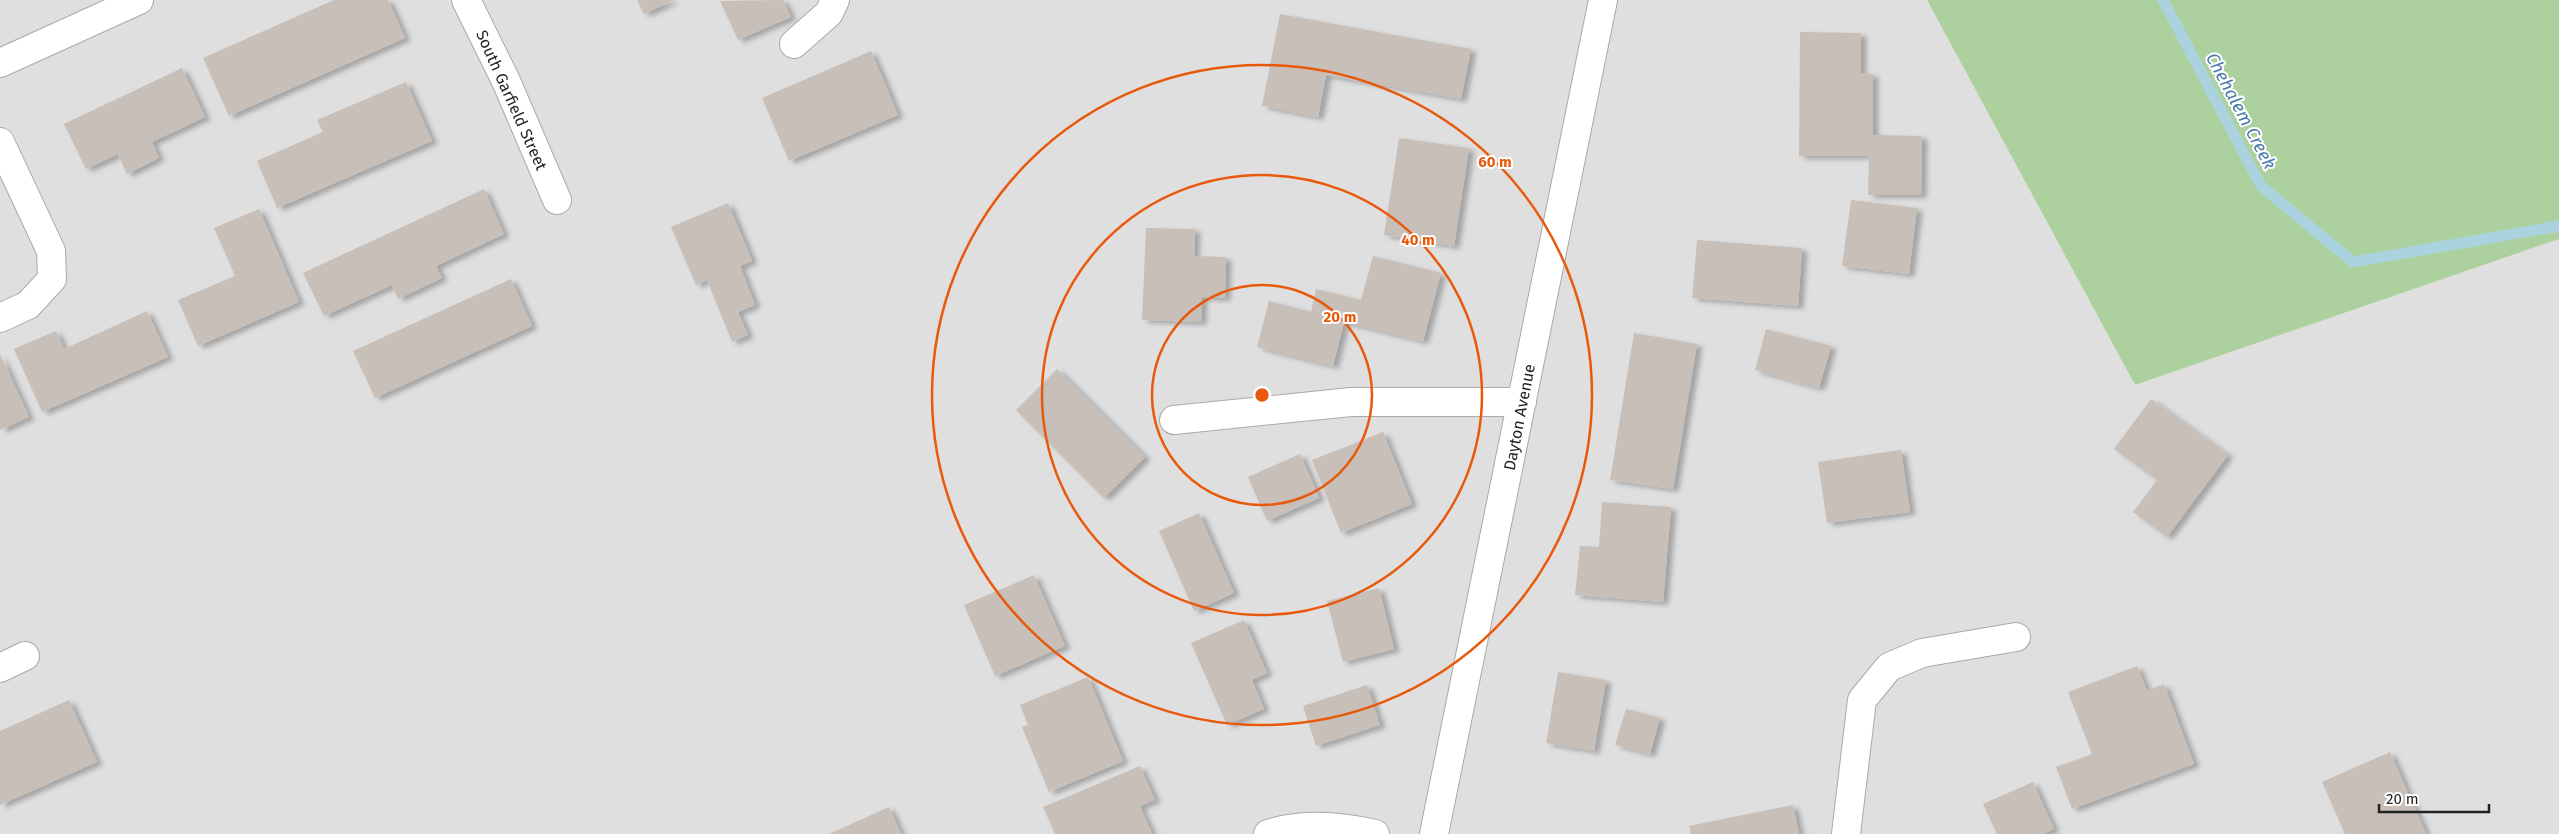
<svg xmlns="http://www.w3.org/2000/svg" width="2559" height="834" viewBox="0 0 2559 834" font-family="'Fira Sans',sans-serif">
<defs>
<filter id="shadow"><feDropShadow dx="5.5" dy="3" stdDeviation="2.5" flood-color="#0004"/></filter>
</defs>
<rect width="100%" height="100%" fill="#f2efe9"/>
<path fill="#e0dfdf" d="M0,0H1927L2135,385L2559,239V834H0Z"/>
<path fill="#add19e" d="M1927,0H2559V239L2135,385Z"/>
<g fill="none" stroke-linecap="round" stroke-linejoin="round">
<path stroke="#aad3df" stroke-width="11" d="M2163,0L2261,186L2353,262L2559,226"/>
</g>
<path fill="#c7bfb8" filter="url(#shadow)" d="M334,0H388L405,38L229,116L203,58Z
M637,0H674L644,14Z
M783,0L791,17L738,40L720,1Z
M1280,14L1471,49L1461,99L1326,75L1318,117L1262,106Z
M1800,32L1861,33V73L1873,74V135L1922,136L1921,195H1868L1869,156H1799Z
M871,51L898,115L789,161L762,98Z
M182,68L205,117L152,142L159,158L127,174L118,154L86,169L64,124Z
M406,82L432,141L277,208L257,161L323,132L317,120Z
M1399,138L1469,148L1454,246L1384,235Z
M484,189L504,234L436,266L442,278L398,299L392,285L324,316L303,273Z
M1851,200L1917,208L1909,274L1842,266Z
M728,203L752,261L740,266L755,305L738,312L748,335L732,342L707,280L696,285L671,227Z
M259,209L299,302L198,346L178,300L235,276L214,228Z
M1146,228L1195,229L1194,256L1226,257L1225,298L1202,297L1201,322L1142,320Z
M1697,240L1802,248L1798,306L1692,298Z
M1373,256L1441,273L1423,341L1344,322L1333,366L1257,347L1269,301L1311,312L1316,289L1361,300Z
M511,279L532,326L375,398L353,351Z
M147,311L168,357L42,412L14,349L56,331L64,349Z
M1766,329L1831,346L1819,388L1755,370Z
M1634,333L1697,344L1673,489L1610,480Z
M0,354L29,417L0,430Z
M1057,369L1145,457L1104,498L1016,410Z
M2151,399L2228,455L2167,537L2133,512L2157,480L2114,449Z
M1383,432L1412,504L1341,533L1312,460Z
M1901,450L1910,512L1827,523L1818,462Z
M1300,454L1319,498L1267,521L1248,477Z
M1602,502L1671,507L1663,602L1575,595L1580,546L1599,547Z
M1199,513L1234,593L1194,611L1159,531Z
M1034,575L1065,646L995,676L964,605Z
M1379,588L1394,649L1343,662L1327,601Z
M1244,620L1267,673L1252,680L1264,709L1227,725L1191,643Z
M2137,666L2147,691L2164,684L2194,764L2072,809L2056,767L2092,754L2068,692Z
M1558,672L1606,680L1594,751L1546,743Z
M1088,677L1123,761L1049,792L1022,727L1028,725L1020,705Z
M1367,685L1380,725L1316,746L1303,706Z
M69,700L97,762L0,805V731Z
M1626,709L1660,718L1650,754L1615,745Z
M2390,752L2426,834H2345L2322,782Z
M1140,766L1155,800L1140,806L1152,834H1055L1043,807Z
M2033,782L2054,829L2043,834H1997L1983,804Z
M1793,805L1799,834H1691L1689,826Z
M889,807L901,834H829Z"/>
<g fill="none" stroke-linecap="round" stroke-linejoin="round">
<defs>
<path id="minor" d="M466,0L506,81L557,200
M794,44L829,13L835,0
M0,63L139,0
M0,142L51,251L52,279L28,305L0,318
M1174,420L1351,402H1522
M0,668L25,656
M1268,834C1302,823 1340,826 1375,834
M1434,834L1603,0
M1846,834L1862,700L1889,667L1922,653L2016,637"/>
</defs>
<use href="#minor" stroke="#a9a9a9" stroke-width="30"/>
<use href="#minor" stroke="#fff" stroke-width="28"/>
</g>
<g fill="none" stroke="#e8590c" stroke-width="2.5">
<circle cx="1262" cy="395" r="110"/>
<circle cx="1262" cy="395" r="220"/>
<circle cx="1262" cy="395" r="330"/>
</g>
<g text-anchor="middle" stroke-width="4" stroke-linejoin="round" paint-order="stroke">
<g font-size="16" fill="#222" stroke="#fff">
<text transform="translate(512 100) rotate(66)" y="6">South Garfield Street</text>
<text transform="translate(1519 417) rotate(-79)" y="6">Dayton Avenue</text>
</g>
<g font-size="18" font-style="italic" fill="#4a7aab" stroke="#fff">
<text transform="translate(2241 111) rotate(62)" y="6">Chehalem Creek</text>
</g>
</g>
<circle cx="1262" cy="395" r="8" fill="#e8590c" stroke="#fff" stroke-width="2.5"/>
<g font-size="15" text-anchor="middle" font-weight="bold" fill="#e8590c" stroke="#fff" stroke-width="4" stroke-linejoin="round" paint-order="stroke">
<text x="1495" y="167">60 m</text>
<text x="1418" y="245">40 m</text>
<text x="1340" y="322">20 m</text>
</g>
<path d="M2379 804v8h110v-8" fill="none" stroke="#222222" stroke-width="2.5"/>
<text x="2386" y="804" font-size="15" fill="#222222" stroke="#ffffff" stroke-width="4" paint-order="stroke">20 m</text>
</svg>
